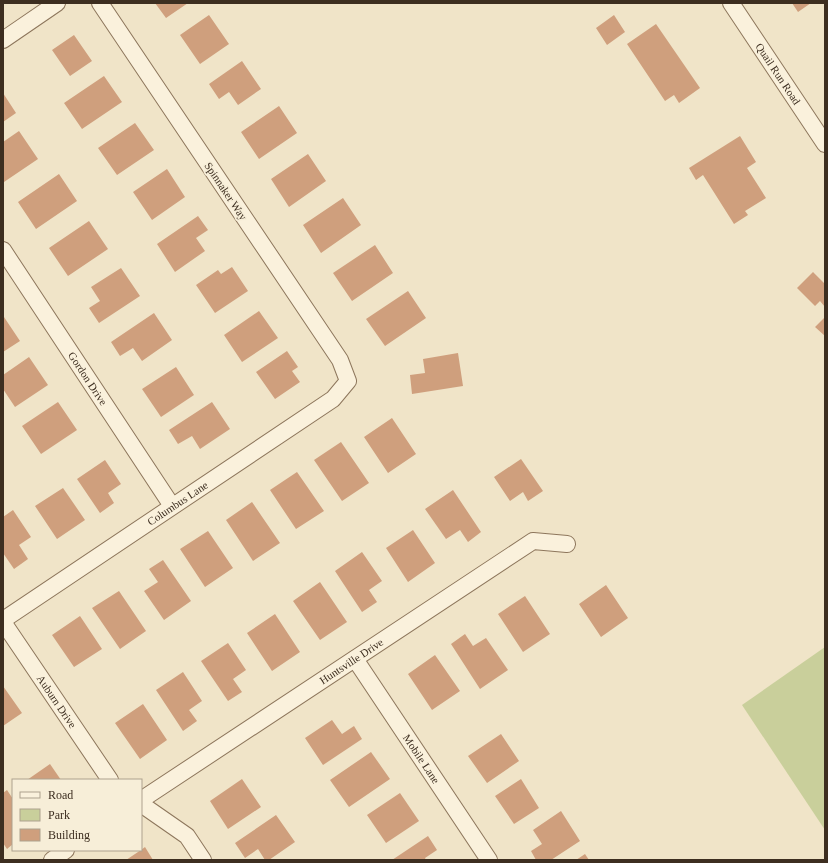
<svg xmlns="http://www.w3.org/2000/svg" width="828" height="863" viewBox="0 0 828 863" font-family="Georgia,serif">
<rect width="100%" height="100%" fill="#f0e4c8"/>
<path fill="#c9cf9b" d="M825,647V830L742,705Z"/>
<path fill="#cf9f7d" d="M155,3H188L166,18Z
M792,3H811L798,12Z
M209,15L229,44L200,64L180,35Z
M614,15L625,32L607,45L596,28Z
M656,24L700,88L679,103L674,95L665,101L627,44Z
M74,35L92,61L70,76L52,50Z
M242,61L261,89L238,105L229,92L219,99L209,84Z
M104,76L122,102L82,129L64,103Z
M3,93L16,113L3,122Z
M279,106L297,133L259,159L241,132Z
M135,123L154,150L117,175L98,148Z
M19,131L38,159L4,182L3,179V142Z
M740,136L756,162L747,168L766,198L745,211L748,215L734,224L703,175L696,180L689,168Z
M308,154L326,181L289,207L271,179Z
M167,169L185,197L152,220L133,192Z
M59,174L77,201L36,229L18,202Z
M343,198L361,225L321,253L303,225Z
M198,216L208,230L196,238L205,251L175,272L157,244Z
M89,221L108,249L68,276L49,248Z
M375,245L393,273L352,301L333,273Z
M232,267L248,291L215,313L196,285L218,270L221,274Z
M121,268L140,296L99,323L89,308L100,301L91,287Z
M813,272L825,284V307L820,301L815,306L797,288Z
M408,291L426,318L385,346L366,319Z
M259,311L278,338L242,362L224,335Z
M154,313L172,340L142,361L133,348L120,356L111,342Z
M4,317L20,341L3,352V318Z
M825,317V336L815,327Z
M287,351L298,367L292,371L300,382L275,399L256,372Z
M458,353L463,386L412,394L410,375L425,373L423,359Z
M29,357L48,385L15,407L3,389V375Z
M176,367L194,395L161,417L142,389Z
M58,402L77,430L41,454L22,426Z
M212,402L230,429L200,449L192,436L178,444L169,430Z
M392,418L416,454L388,473L364,437Z
M341,442L369,483L342,501L314,460Z
M521,459L543,491L528,501L523,492L510,501L494,477Z
M105,460L121,484L108,493L114,503L100,513L77,479Z
M297,472L324,511L296,529L270,490Z
M63,488L85,520L57,539L35,506Z
M453,490L481,532L468,542L460,530L446,539L425,509Z
M252,502L280,543L253,561L226,520Z
M13,510L31,537L19,545L28,559L14,569L3,553V517Z
M413,530L435,563L408,582L386,548Z
M208,531L233,568L205,587L180,549Z
M362,552L382,581L369,590L377,602L362,612L335,571Z
M163,560L191,601L164,620L144,591L158,582L149,569Z
M320,582L347,622L320,640L293,601Z
M606,585L628,618L601,637L579,604Z
M119,591L146,631L120,649L92,608Z
M525,596L550,634L523,652L498,614Z
M275,614L300,652L272,671L247,633Z
M80,616L102,649L74,667L52,635Z
M465,634L473,646L486,638L508,670L480,689L451,644Z
M228,643L246,670L233,679L242,692L228,701L201,661Z
M435,655L460,691L432,710L408,674Z
M183,672L202,701L189,710L197,721L183,731L156,690Z
M3,686L22,713L3,726Z
M143,704L167,740L140,759L115,723Z
M332,720L342,734L354,726L362,739L323,765L305,738Z
M501,734L519,761L487,783L468,756Z
M371,752L390,779L349,807L330,780Z
M50,764L61,780H27Z
M242,779L261,807L228,829L210,801Z
M521,779L539,808L514,824L495,796Z
M7,790L13,799V844L7,849L3,843V793Z
M400,793L419,821L386,843L367,815Z
M561,811L580,841L551,860H536L531,851L542,844L533,830Z
M276,815L295,842L269,860H265L258,849L245,858L235,843Z
M428,836L437,850L425,858L426,860H392Z
M145,847L153,860H126L141,850Z
M585,854L589,860H576Z"/>
<g fill="none" stroke-linecap="round" stroke-linejoin="round">
<defs>
<g id="street">
<path id="s1" d="M731,3L825,144"/>
<path d="M3,40L57,3"/>
<path id="s2" d="M3,250L172,506"/>
<path id="s3" d="M3,620L333,399L348,381L340,360L100,3"/>
<path id="s4" d="M3,622L110,780"/>
<path id="s5" d="M355,659L489,860"/>
<path id="s6" d="M141,800L533,541L567,544"/>
<path d="M141,804L187,836L203,860"/>
<path d="M52,860L66,850"/>
</g>
</defs>
<use href="#street" stroke="#8d765c" stroke-width="18"/>
<use href="#street" stroke="#faf1dc" stroke-width="16"/>
</g>
<g text-anchor="middle" stroke-width="3.5" stroke-linejoin="round" paint-order="stroke">
<g font-size="11" fill="#3d2e20" stroke="#f7eed8">
<text dy="4" stroke="none"><textPath href="#s1" startOffset="85">Quail Run Road</textPath></text>
<text transform="translate(226 191) rotate(56)" y="4">Spinnaker Way</text>
<text dy="4" stroke="none"><textPath href="#s2" startOffset="154">Gordon Drive</textPath></text>
<text dy="4" stroke="none"><textPath href="#s3" startOffset="210">Columbus Lane</textPath></text>
<text dy="4" stroke="none"><textPath href="#s6" startOffset="252">Huntsville Drive</textPath></text>
<text dy="4" stroke="none"><textPath href="#s4" startOffset="96">Auburn Drive</textPath></text>
<text dy="4" stroke="none"><textPath href="#s5" startOffset="120">Mobile Lane</textPath></text>
</g>
</g>
<rect width="828" height="863" fill="none" stroke="#3d2e20" stroke-width="8"/>
<rect x="12" y="779" width="130" height="72" fill="#f7eed8" stroke="#ada18e"/>
<rect x="20" y="792" width="20" height="6" fill="#faf1dc" stroke="#ada18e"/>
<text x="48" y="799" font-size="12" fill="#3d2e20">Road</text>
<rect x="20" y="809" width="20" height="12" fill="#c9cf9b" stroke="#ada18e"/>
<text x="48" y="819" font-size="12" fill="#3d2e20">Park</text>
<rect x="20" y="829" width="20" height="12" fill="#cf9f7d" stroke="#ada18e"/>
<text x="48" y="839" font-size="12" fill="#3d2e20">Building</text>
</svg>
